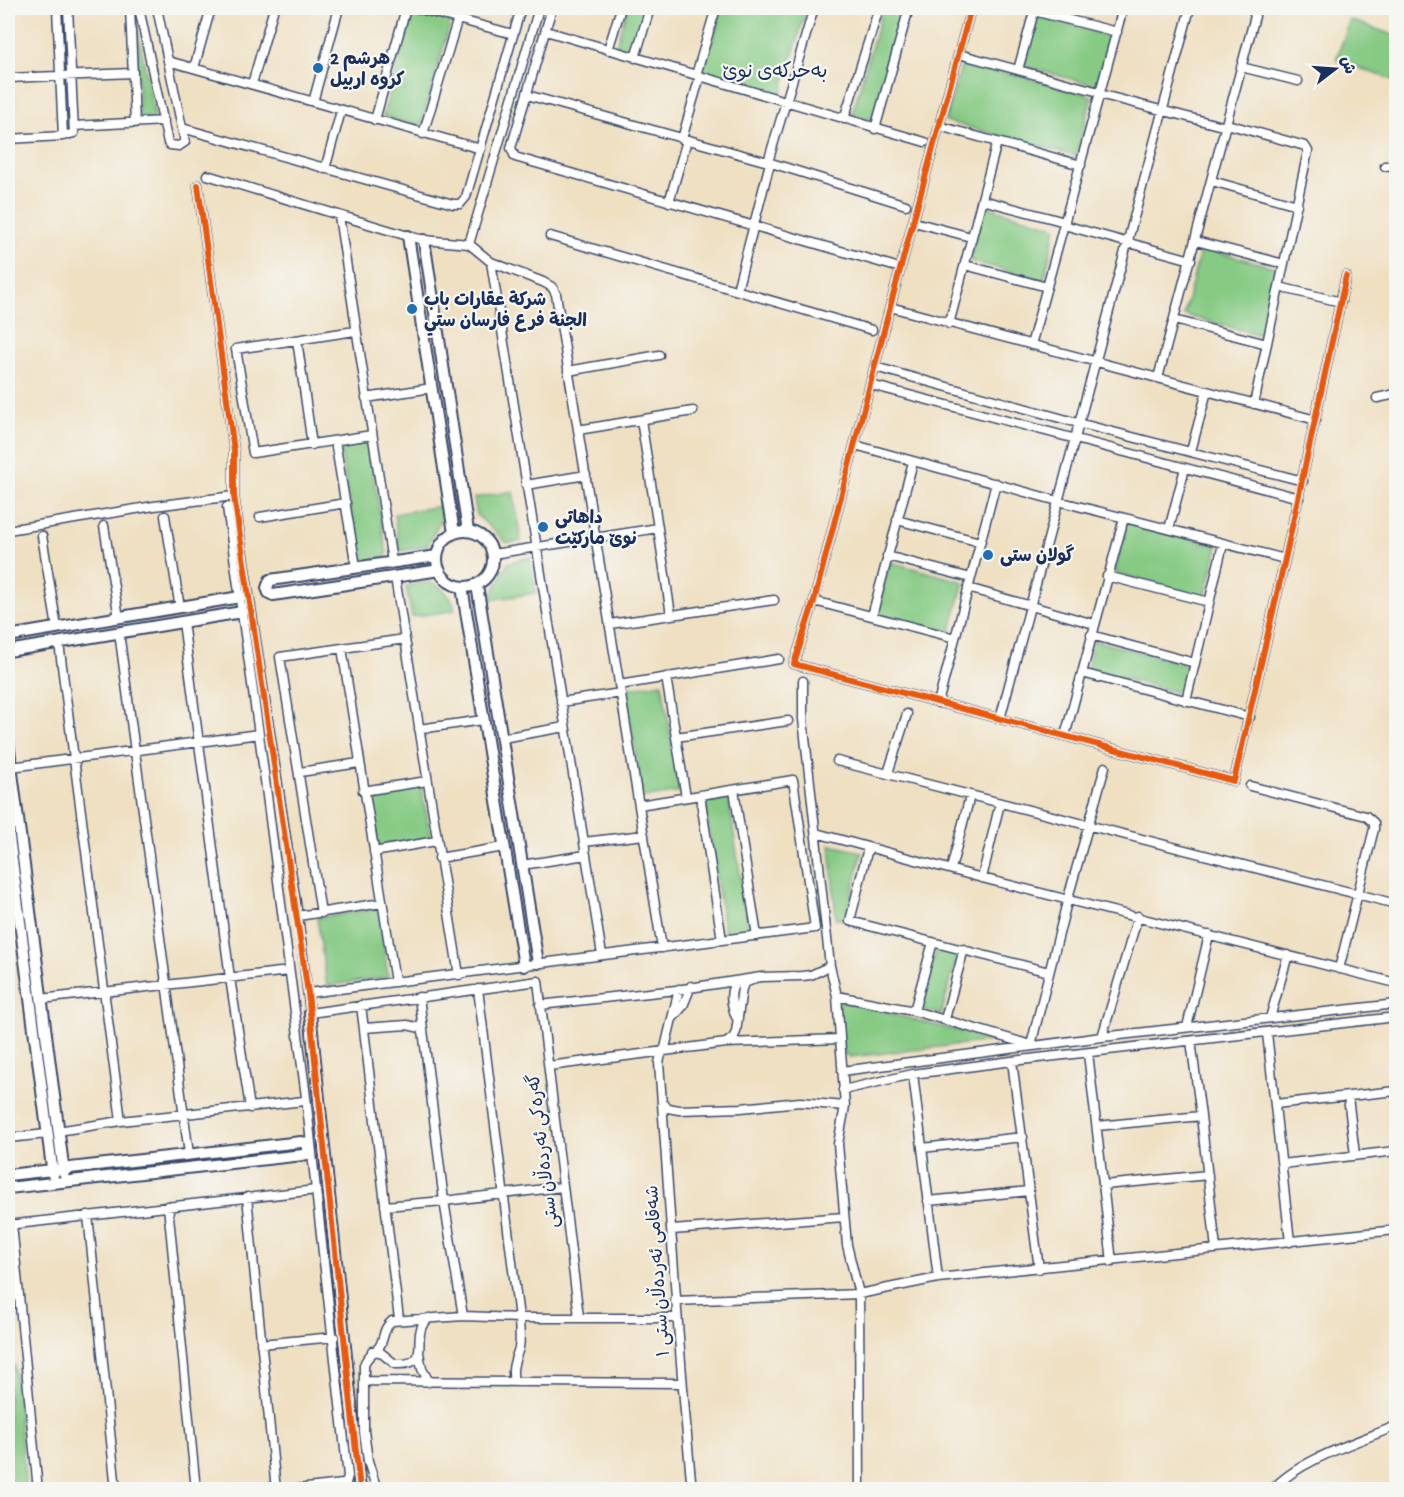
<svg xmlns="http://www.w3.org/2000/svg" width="1404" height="1497" viewBox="0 0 1404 1497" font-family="'Gochi Hand','Playpen Sans Arabic',sans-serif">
<rect width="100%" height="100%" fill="#f6f6f2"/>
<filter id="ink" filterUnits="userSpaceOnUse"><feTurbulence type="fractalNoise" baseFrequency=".0167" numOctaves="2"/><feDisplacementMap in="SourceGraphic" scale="12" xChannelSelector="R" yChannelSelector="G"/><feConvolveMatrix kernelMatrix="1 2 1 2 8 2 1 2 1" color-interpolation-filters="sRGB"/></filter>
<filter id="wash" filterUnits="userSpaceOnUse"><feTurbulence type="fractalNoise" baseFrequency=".008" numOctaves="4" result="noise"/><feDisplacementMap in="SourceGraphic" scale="24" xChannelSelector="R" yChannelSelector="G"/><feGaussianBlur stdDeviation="1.35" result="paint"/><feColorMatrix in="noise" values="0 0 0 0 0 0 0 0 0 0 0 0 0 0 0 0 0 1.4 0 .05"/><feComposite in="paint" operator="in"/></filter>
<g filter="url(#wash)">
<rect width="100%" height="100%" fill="#efe0c2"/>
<path fill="#86ca84" stroke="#507c71" stroke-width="1.5" d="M627,8H647L634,52L616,46Z
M722,8H807L781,94L703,72Z
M883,8H905L873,120L852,114Z
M413,9L451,20L421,127L383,116Z
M1037,16L1111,36L1097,86L1024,66Z
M1350,20L1396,36V81L1336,60Z
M136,23L155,117L139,119Z
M963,61L1092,96L1076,156L945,121Z
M984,206L1056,227L1044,280L970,261Z
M1201,248L1278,268L1260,335L1184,315Z
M366,441L368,442L387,555L384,558L361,562L359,560L340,447Z
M513,491L521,541L507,543L477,515L474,498Z
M439,506L441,519L427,546L400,551L394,514Z
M1128,522L1218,546L1205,597L1115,573Z
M530,557L536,593L489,600L508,563Z
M890,562L964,582L950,633L876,614Z
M427,582C439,583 454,598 455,610L412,617L406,586Z
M1094,640L1190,666L1183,694L1087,669Z
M662,683L680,792L643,798L625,689Z
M421,786L431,838L378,846L370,795Z
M728,796L749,931L725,935L704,800Z
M830,845L862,852L846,920L836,919Z
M374,909L379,912L388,977L327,986L317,918Z
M937,948L958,953L941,1015L920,1009Z
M837,1000L990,1039L992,1041L850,1057L842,1052Z
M14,1365L26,1489H8V1366Z"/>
</g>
<g filter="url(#ink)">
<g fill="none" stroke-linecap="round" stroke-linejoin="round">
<defs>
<path id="minor" d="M57,8L63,136
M130,8L135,123
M139,8L168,143L170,145L179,146L185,142L157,8
M416,8L513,34
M552,8L511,148L515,157L893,266
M971,8L890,307L814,601L794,664L1234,781L1285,559L1346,276
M1034,11L1117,32
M546,31L925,142
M608,50L621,8
M959,54L1099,92
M635,58L650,8
M168,61L481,149
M1241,67L1298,81
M194,68L211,8
M1018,70L1035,8
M696,75L716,8
M8,78L133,73
M252,84L274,8
M1099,94L1226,127
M527,95L768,162L906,205
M313,102L339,8
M844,119L879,8
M375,120L406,8
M1227,124L1305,146L1308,151L1254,404
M74,126L164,121
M939,126L1081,165
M182,128L453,204H460L466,197L521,8
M875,129L909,8
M423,134L458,18
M8,139L63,136L74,133L68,8
M682,139L700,76
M768,162L814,8
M1385,166L1396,165
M325,169L341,111
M207,175L408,236L424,240L469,244L491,262L543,282L552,287L556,294L662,948
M1212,181L1297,205
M198,185L234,451V496L298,916L310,1013L538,981L579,1317
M982,200L1065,222
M669,202L687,140
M339,216L392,562
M914,222L971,237
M1064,225L1191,260
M550,236L872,330
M1196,241L1284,264
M469,244L539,8
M491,262L602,955
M965,265L1047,287
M1279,287L1341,302
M737,290L770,163
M890,307L1316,420
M1174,320L1267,344
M949,324L997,142
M355,331L236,349L253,453L372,435
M297,340L312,445
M1031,345L1123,8
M875,367L1078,423L1303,481
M568,371L659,355
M1158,378L1255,16L1251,8
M871,385L1299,498
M366,398L432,388
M1377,398L1396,394
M641,420L658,528
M578,430L693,411
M335,441L356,567
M855,445L1058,501L1285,559
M1191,451L1207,391
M526,485L586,475
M165,516L180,608
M260,517L346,503
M897,520L980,542
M104,526L119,618
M1169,529L1185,468
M8,530L154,506L234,496
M42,536L57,628
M493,554L658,528L671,615
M887,556L971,578
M1107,576L1209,602
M395,577L459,975
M968,588L1094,624
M814,601L955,638
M872,616L913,462
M183,622L230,978L250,1108
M610,624L774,600
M119,632L189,1154
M1091,635L1195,663
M59,643L121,1121
M342,648L395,982
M1082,673L1250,717
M666,677L676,737
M803,681V719L830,966
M619,685L779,659
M1186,701L1223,544
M561,702L621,693
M938,703L996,483
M1000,719L1190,8
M419,729L483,720
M1065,736L1124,518
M502,738L565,727
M837,761L1396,904
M11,767L259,734
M300,772L359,763
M888,773L907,714
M1250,786L1366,816L1374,823V829L1339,969
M734,790L757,936
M363,791L427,781
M700,795L722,940
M686,797L676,737L788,721
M816,833L982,878L1396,983
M584,842L644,835
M868,848L850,921L1049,972
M374,852L436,841
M439,858L504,847
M522,865L586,855
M951,869L970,796
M982,878L1000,803
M321,913L280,657L405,639
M298,916L382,903
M478,989L519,1318C519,1328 521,1338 519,1348C515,1361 511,1367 514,1382
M679,989L665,1048L662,1051L659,1063C670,1205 678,1347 692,1490
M308,993L815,928L793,780L639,805
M837,996L914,1011L1031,1045L1068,898L1105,767
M419,997L444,1201L463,1316
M41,999L289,971
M361,1005L399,1319
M540,1005L676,990L761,977L802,976L811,975L830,966L837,996L845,1106L838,1144L847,1245L859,1294L860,1490
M914,1011L933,942
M736,1017C731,1004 728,991 737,981
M673,1018L683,1006L691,986
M1270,1018L1288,955
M945,1019L964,949
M1187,1027L1209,935
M364,1028L407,1025L421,1028L423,1032
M1267,1033L1290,1242
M1102,1037L1138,916
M1191,1041L1201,1116L1216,1249
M726,1043L733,1038L736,1032L742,988L745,983L752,980
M1088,1053L1112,1262
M1012,1061L1039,1269
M549,1066L726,1043L840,1039
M842,1071L1102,1037L1396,1004
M913,1074L938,1278
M843,1090L913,1074L1012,1061L1396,1017
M1348,1097L1355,1155
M662,1102L668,1108L679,1110L741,1108L800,1102L845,1106
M1275,1104L1396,1091
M1097,1126L1201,1116
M58,1131L121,1121L304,1101L306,1097L259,734L227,507
M8,1138L47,1134
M922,1148L1023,1137
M1282,1164L1396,1151
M1104,1185L1208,1175
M247,1197L276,1490
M928,1201L1029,1191
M168,1206L196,1490
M385,1206L444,1201L562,1187
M88,1215L116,1490
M12,1224L38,1490
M8,1225L316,1190L306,1097
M672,1230L844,1217
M675,1301L859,1294L938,1278L1396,1230
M261,1344L334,1337
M372,1351L380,1352L395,1364C431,1366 414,1343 422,1326C424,1323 426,1321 429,1318
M419,1353L422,1369L429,1382
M364,1381L681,1383
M288,1490L343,1484L346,1483L348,1476L316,1190
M377,1490L368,1461L364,1431V1365C367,1355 373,1354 379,1347C385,1339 382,1329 392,1321L463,1316L519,1318H676
M1272,1490C1300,1459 1358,1442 1396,1426"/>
<path id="tertiary" d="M408,236L454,533
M424,240L468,531
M437 559a28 28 0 1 1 56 0a28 28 0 1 1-56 0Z
M437,556L270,580L267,588L269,593L273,595L440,570
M477,585L538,963
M462,587L524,966
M8,636L240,597
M8,651L242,612
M8,742L64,1173
M8,830L53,1175
M310,1013L360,1490
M8,1175L301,1142L307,1143L308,1148L307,1154L303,1155L8,1188"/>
</defs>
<use href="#minor" stroke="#3b4a6d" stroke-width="11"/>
<use href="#tertiary" stroke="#3b4a6d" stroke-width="14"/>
<use href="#minor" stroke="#fff" stroke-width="8"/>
<use href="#tertiary" stroke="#fff" stroke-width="10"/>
<defs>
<path id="cycleway" d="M971,8L890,307L814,601L794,664L1234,781L1285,559L1346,276
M198,185L234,451V496L308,993L360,1490"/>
</defs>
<use href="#cycleway" stroke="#f6f6f2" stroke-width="10"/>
<use href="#cycleway" stroke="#e8590c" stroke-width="6"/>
</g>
</g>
<g fill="#1f6fb2" stroke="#f6f6f2" stroke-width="2">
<circle cx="318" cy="68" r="6"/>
<circle cx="412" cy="309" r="6"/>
<circle cx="543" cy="527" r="6"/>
<circle cx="988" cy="555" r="6"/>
</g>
<g text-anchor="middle" stroke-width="4.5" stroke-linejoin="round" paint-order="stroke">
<g font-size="18" font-weight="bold" fill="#1b2f5e" stroke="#f6f6f2" text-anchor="start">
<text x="330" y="64">هرشم 2<tspan x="330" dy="21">كروه اربيل</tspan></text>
<text x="424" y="305">شرکة عقارات باب<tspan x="424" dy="21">الجنة فرع فارسان ستي</tspan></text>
<text x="555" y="523">داهاتی<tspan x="555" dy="21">نوێ مارکێت</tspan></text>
<text x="1000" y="561">گولان ستی</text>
</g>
<g font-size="18" fill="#1b2f5e" stroke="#f6f6f2">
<text transform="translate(542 1151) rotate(-97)" y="6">گەرەکی ئەردەڵان ستی</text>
<text transform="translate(657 1271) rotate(-94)" y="6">شەقامی ئەردەڵان ستی ١</text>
</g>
<g font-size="20" fill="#1b2f5e" stroke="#f6f6f2">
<text x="775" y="77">بەحرکەی نوێ</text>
</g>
</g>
<rect width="1404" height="1497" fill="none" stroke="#f6f6f2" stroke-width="30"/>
<g transform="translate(1335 69) rotate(73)" stroke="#f6f6f2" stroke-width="4.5" paint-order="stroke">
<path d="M0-4.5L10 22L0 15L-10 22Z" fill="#1b2f5e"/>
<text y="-9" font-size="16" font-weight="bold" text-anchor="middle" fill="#1b2f5e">ش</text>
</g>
</svg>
